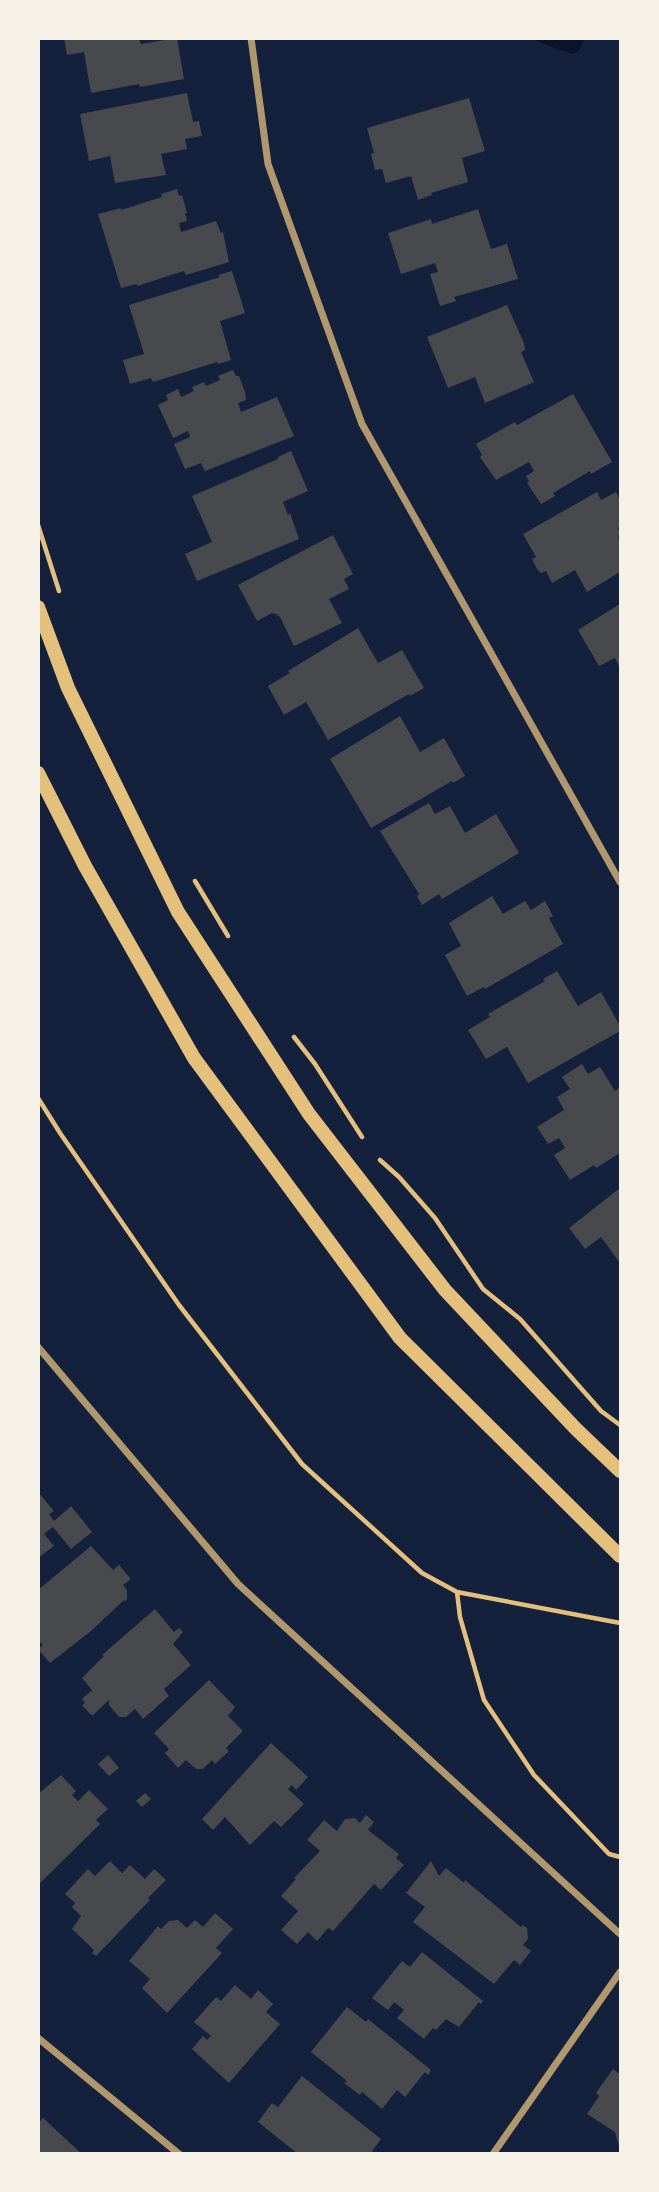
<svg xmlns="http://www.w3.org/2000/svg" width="659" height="2192" viewBox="0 0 659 2192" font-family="Poppins,sans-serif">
<rect width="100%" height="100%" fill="#14213d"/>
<path fill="#0b132b" d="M532,39H584L579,51L573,54C568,53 536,41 532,39Z"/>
<path fill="#48494c" d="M64,38H139L141,44L177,38L184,79L140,87L139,84L91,93L84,52L67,55Z
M187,93L193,122L199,121L202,136L185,139L187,149L161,154L166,175L115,183L110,156L89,161L80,114Z
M469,98L485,151L462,158L468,182L431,193L432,195L418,200L411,176L386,183L382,169L375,170L371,154L374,153L367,128Z
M177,189L179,196L182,195L187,213H185L187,221L179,223L181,232L216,221L221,233L223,232L229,262L186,275L184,271L137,286V284L121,288L98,214L121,208V210L162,197L161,194Z
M478,209L491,249L507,244L518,279L454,297L456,301L440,306L430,274L438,272L435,263L401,274L388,233L431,219L432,224Z
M232,271L245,313L220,321L231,360L218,364L217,362L153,382L151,378L130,384L123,360L144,354L129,305L220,277L218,275Z
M507,305L524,343L525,350L521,352L534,382L485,403L475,377L448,388L427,337Z
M233,370L236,376H239L245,392L246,400L238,403L241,412L277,397L294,436L205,471L201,463L185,469L174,444L190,437L188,431L173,438L158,405L168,400L166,395L178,389L181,397L194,391L192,387L204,382L206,386L220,380L218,376Z
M573,394L612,462L591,474L590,471L553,493L555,496L541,504L527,483L529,481L526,476L534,471L529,462L496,480L480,457L482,455L476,444L515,422L517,425Z
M291,451L308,491L283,502L288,515L290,513L299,539L197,581L185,554L212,542L192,496L278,459V457Z
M597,492L601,500L616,492L620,500V526L618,528L620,533L618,537L620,542V572L587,592L575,570L552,583L546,571L541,573L537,569L532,559L536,557L523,534Z
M333,535L353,574L344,579L349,589L329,599L342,623L294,646L280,617L276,614L272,613L257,621L238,585Z
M620,604V668L615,658L599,666L578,630Z
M358,628L378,663L402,650L424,688L410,696L409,694L328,740L306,702L284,715L268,686L290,673L288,671Z
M400,716L420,752L444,738L465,776L453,783L452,781L371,828L330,759Z
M429,803L435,814L450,806L465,833L496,814L519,853L442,899L439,894L422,905L417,896L419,894L380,831Z
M492,896L503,914L525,901L531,910L545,901L553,916L549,918L563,944L485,989L484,987L467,996L445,955L461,946L449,923Z
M557,971L578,1006L601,992L620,1026V1031L528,1083L507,1047L486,1059L468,1030L490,1017L488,1014L545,981L543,979Z
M582,1064L588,1074L600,1067L615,1091L620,1087V1153L596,1168L594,1165L570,1180L554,1155L565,1148L559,1138L548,1144L537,1127L564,1110L557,1097L570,1089L562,1077Z
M620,1188V1263L601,1237L585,1249L569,1228Z
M38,1492L54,1511L49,1514L54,1521L71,1506L92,1532L71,1549L53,1527L44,1534L54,1546L38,1558Z
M91,1546L113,1570L119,1565L131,1579L123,1585L127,1590V1599L125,1602L124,1600L91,1631L50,1663L38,1649L43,1645L38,1640V1590Z
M155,1609L174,1632L179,1628L183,1632L173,1644L191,1665L164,1689L169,1696L143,1719L135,1709L126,1717H119L109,1705V1700L93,1715L90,1714L82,1705L85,1703L82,1699L92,1690L82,1678L104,1656L102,1655Z
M209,1680L235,1707L228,1716L243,1731L226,1748L229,1751L215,1764L212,1760L203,1769H196L186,1760L178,1768L165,1753L169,1749L154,1733Z
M271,1743L308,1777L296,1790L292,1785L288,1789L304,1804L281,1827L274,1821L250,1845L225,1817L213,1830L202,1819Z
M108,1755L119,1768L109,1776L98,1764Z
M61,1775L76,1791L72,1795L78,1801L89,1790L108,1809L96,1820L100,1824L38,1885V1794Z
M145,1793L151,1799L142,1807L136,1801Z
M366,1815L374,1822L368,1830L399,1854L396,1858L404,1865L381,1890L374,1884L333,1931L328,1928L317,1941L308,1932L297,1944L281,1930L298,1911L281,1896L296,1879L294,1878L320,1851L307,1840L324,1820L337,1831L345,1819L355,1818L360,1823Z
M110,1861L122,1873L130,1865L145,1879L154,1869L166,1880L148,1898L150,1900L96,1956L92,1953L94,1950L72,1929L81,1916L72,1907L75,1903L65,1894L88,1869L95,1876Z
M431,1861L439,1876L446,1868L464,1883L465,1880L521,1927L523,1925L527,1928L528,1939L523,1945L531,1951L520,1965L514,1960L494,1984L413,1922L425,1907L406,1893Z
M215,1913L233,1929L216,1948L222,1953L167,2013L142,1988L150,1979L129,1961L158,1926L161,1929L169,1921L178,1920L187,1928L195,1920L203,1927Z
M422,1952L483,2001L481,2004L479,2002L459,2027L446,2019L436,2030L433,2028L424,2039L397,2018L404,2010L394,2002L388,2010L372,1998L402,1961L410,1967Z
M235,1985L251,1999L258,1990L273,2004L266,2012L280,2024L229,2083L192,2049L203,2036L207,2040L211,2036L194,2022L216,1997L221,2001Z
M347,2007L366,2022L368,2019L431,2070L428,2075L425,2072L405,2097L397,2090L382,2109L362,2092L360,2095L344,2083L347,2081L311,2052Z
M613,2069L620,2074V2150L615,2132L587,2114L599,2096L596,2093Z
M302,2076L381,2139L370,2154H298L258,2122L272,2103L278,2107Z
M43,2118L82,2154H38V2123Z"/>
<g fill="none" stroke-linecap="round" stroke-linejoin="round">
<path stroke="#e5c07b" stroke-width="4.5" d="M38,525L59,591
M195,881L228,936
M294,1037L315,1064L362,1137
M38,1098L60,1133L179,1305L302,1464L422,1573L457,1592L620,1623
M380,1160L399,1177L435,1218L483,1289L520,1319L601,1411L620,1425
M457,1592L460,1617L484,1700L534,1775L609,1854L620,1857"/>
<path stroke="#b1986c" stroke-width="7" d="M251,38L268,164L362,424L620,882
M38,1347L238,1584L620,1934
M38,2038L179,2154
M493,2154L620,1972"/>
<path stroke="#e5c07b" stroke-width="14" d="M38,607L68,688L178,912L309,1114L445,1290L576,1429L620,1471
M38,773L85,866L194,1058L400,1338L620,1556"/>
</g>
<rect width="659" height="2192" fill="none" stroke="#f6f1e7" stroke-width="80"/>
</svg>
